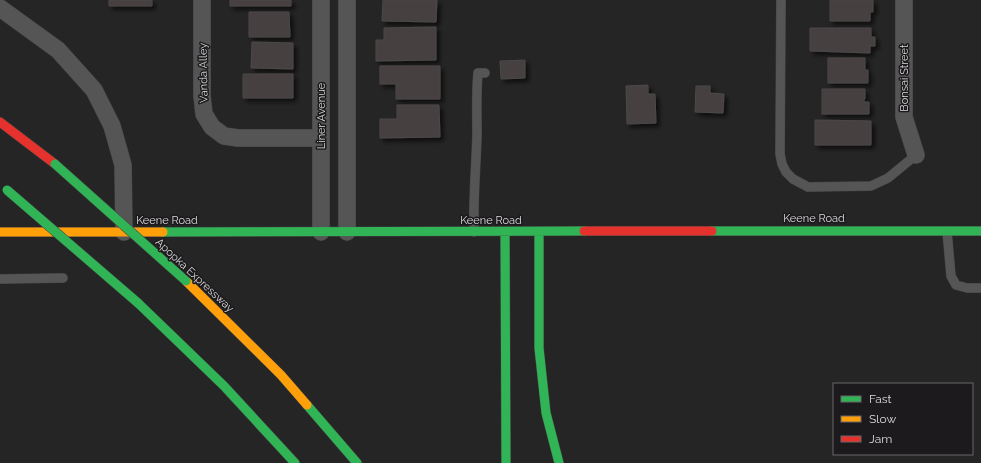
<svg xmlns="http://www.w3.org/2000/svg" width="981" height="463" viewBox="0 0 981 463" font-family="Raleway,sans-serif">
<defs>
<filter id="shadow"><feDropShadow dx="3.5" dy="3.5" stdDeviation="2" flood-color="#0009"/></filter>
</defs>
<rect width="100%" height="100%" fill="#252525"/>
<path fill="#473f40" stroke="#4a4949" filter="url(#shadow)" d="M109,0H152V6H109Z
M230,0H291V6H230Z
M383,0H437L436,22L382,21Z
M830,0H873V12H870V21H830Z
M249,12H289L290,37H249Z
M436,27V60L376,61V40H384V28Z
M810,28H871V37H875V46H870V53L810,51Z
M252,42L293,43V69L251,68Z
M828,58H865V70H868V83H828Z
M525,60V78L501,79L500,61Z
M380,66H440V99H396V84H380Z
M243,74H293V98H243Z
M648,85V94H655L656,123L627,124L626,86Z
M696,86H710V93L724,94L723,113L695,112Z
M822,89H865V99H864V102H869V114H822Z
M397,105H439L440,137L380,138V119H397Z
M815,120L871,121V145H815Z"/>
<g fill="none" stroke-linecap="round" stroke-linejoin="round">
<defs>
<path id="lane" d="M781,0L780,154L782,164L786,172L793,179L808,187L871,186L888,178L916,155
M947,231L951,276L956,285L967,288H981
M474,232C473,199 476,168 477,135C477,115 476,94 478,73H485
M0,279L63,278"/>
<path id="street" d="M202,0V96L204,114L212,127L224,136L238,138H321
M347,0V232
M904,0V117L916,155
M0,8L58,50L94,90L112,126L123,165L124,232
M321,232V0"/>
<path id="fast" d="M712,231H981
M163,232L584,231
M505,232L506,463
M539,232V348L546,413L559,463
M138,303L224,386L295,463
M307,405L357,463"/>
<path id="slow" d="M0,232H163
M186,281L281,375L307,405"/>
<path id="jam" d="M0,122L55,164
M584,231H712"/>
</defs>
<use href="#lane" stroke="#424242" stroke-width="10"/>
<use href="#street" stroke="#424242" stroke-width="18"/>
<use href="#fast" stroke="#424242" stroke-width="10"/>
<use href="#slow" stroke="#424242" stroke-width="10"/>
<use href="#jam" stroke="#424242" stroke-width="10"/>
<use href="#lane" stroke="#555" stroke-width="9"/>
<use href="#street" stroke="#555" stroke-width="17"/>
<use href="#fast" stroke="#30b455" stroke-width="9"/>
<use href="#slow" stroke="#ff9f0a" stroke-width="9"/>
<use href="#jam" stroke="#e5322d" stroke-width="9"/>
<defs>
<path id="fast-bridge" d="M55,164L186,281
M7,190L138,303"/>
</defs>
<use href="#fast-bridge" stroke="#424242" stroke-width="10" stroke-linecap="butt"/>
<use href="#fast-bridge" stroke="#30b455" stroke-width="9"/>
</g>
<g text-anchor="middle" stroke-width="3" stroke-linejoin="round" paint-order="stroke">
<g font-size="11" fill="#dcdbdd" stroke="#1c1a1c">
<text transform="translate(203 73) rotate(-91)" y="4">Vanda Alley</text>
<text transform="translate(904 78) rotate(-90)" y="4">Bonsai Street</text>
<text transform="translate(321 116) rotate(-90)" y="4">Liner Avenue</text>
<text x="814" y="222">Keene Road</text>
<text x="167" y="224">Keene Road</text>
<text x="491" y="224">Keene Road</text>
<text transform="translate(195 275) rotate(43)" y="4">Apopka Expressway</text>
</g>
</g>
<rect x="833" y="383" width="140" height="72" fill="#1c1a1c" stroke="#696769"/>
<rect x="841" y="396" width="20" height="6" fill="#30b455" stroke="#696769"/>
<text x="869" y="403" font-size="12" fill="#dcdbdd">Fast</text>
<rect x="841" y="416" width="20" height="6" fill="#ff9f0a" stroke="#696769"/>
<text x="869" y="423" font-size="12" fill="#dcdbdd">Slow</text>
<rect x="841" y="436" width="20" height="6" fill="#e5322d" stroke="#696769"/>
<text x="869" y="443" font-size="12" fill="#dcdbdd">Jam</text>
</svg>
